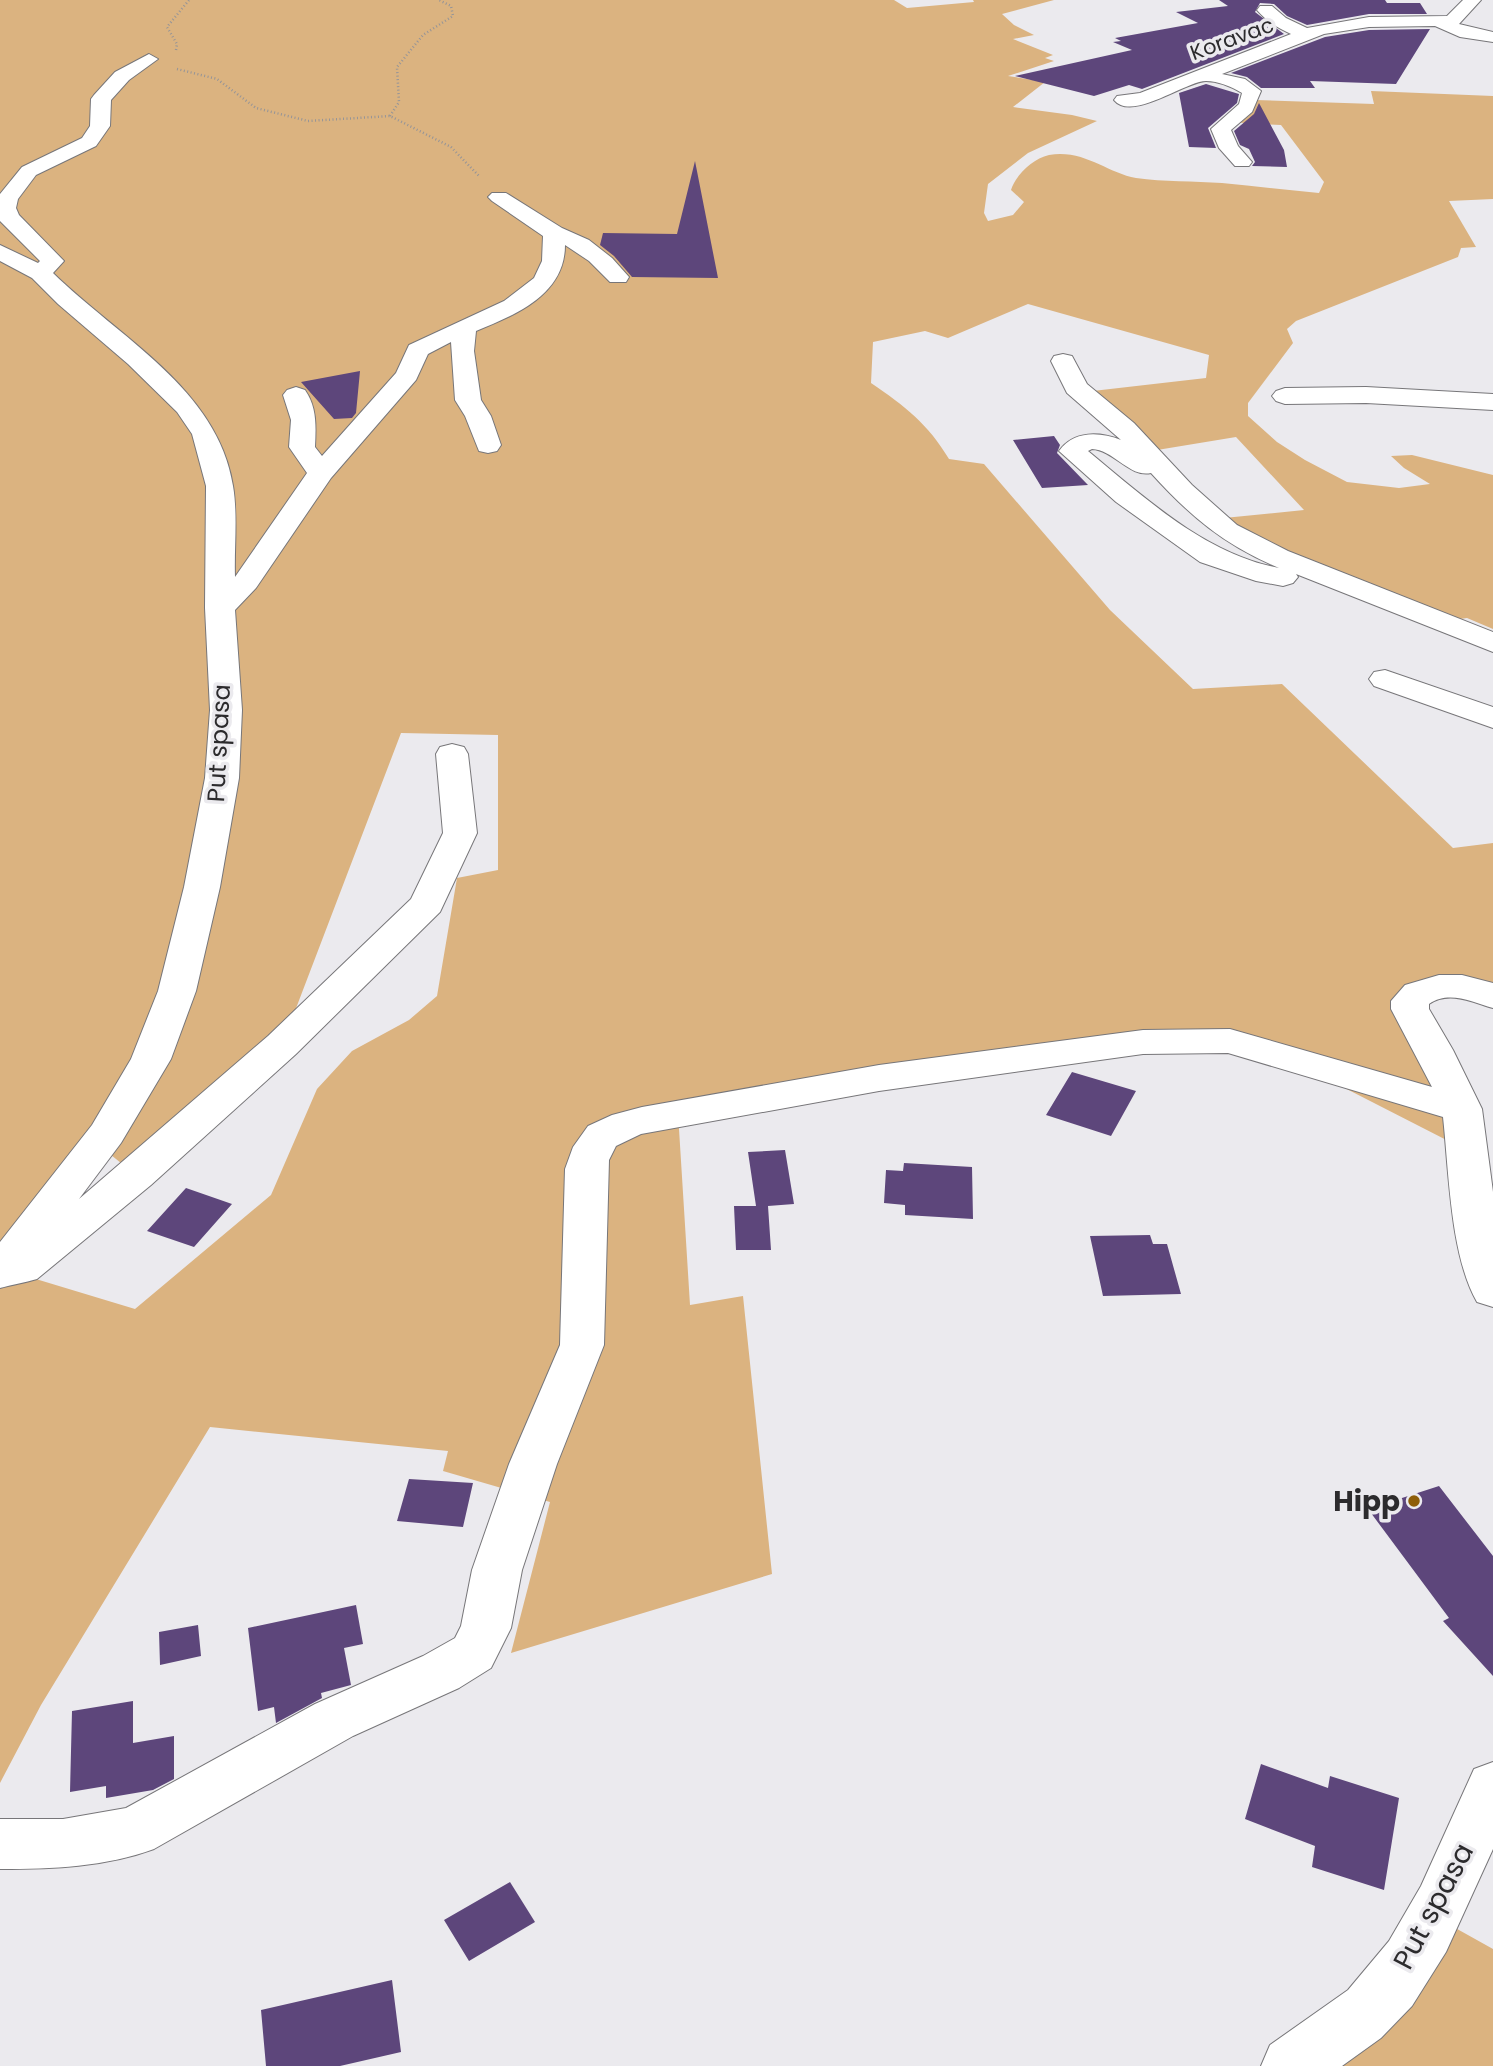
<svg xmlns="http://www.w3.org/2000/svg" width="1493" height="2066" viewBox="0 0 1493 2066" font-family="Poppins,sans-serif">
<rect width="100%" height="100%" fill="#ebeaee"/>
<path fill="#dbb380" fill-rule="evenodd" d="M0,0H894L907,8L974,2L973,0H1054L1002,14L1014,25L1034,35L1013,39L1053,55L1045,58L1054,61L1008,76L1045,82L1013,107L1072,115L1097,121L1028,153L988,184L984,213L988,221L1013,215L1024,202L1011,190C1016,175 1032,159 1049,155C1084,149 1107,173 1136,178C1164,182 1194,181 1222,183C1254,186 1286,190 1319,193L1324,182L1281,125L1228,122L1255,100L1374,104L1371,91L1493,96V199L1449,201L1476,247L1461,248L1458,257L1296,321L1287,329L1293,343L1248,403V416L1277,442L1305,460L1347,482L1399,488L1430,484L1404,468L1391,456L1412,455L1493,475V629L1467,618L1446,621L1214,519L1304,510L1236,437L1145,452L1084,392L1206,378L1209,355L1028,304L948,338L925,331L873,342L871,383C905,406 928,424 949,459L984,464L1110,610L1193,689L1282,684L1453,848L1493,843V1003L1461,990L1431,995L1418,1013L1464,1149L1286,1058L1229,1041L678,1113L690,1305L743,1296L772,1574L511,1653L550,1502L443,1471L448,1451L210,1427L41,1705L0,1783ZM401,733L498,735V870L457,878L437,996L409,1020L352,1051L317,1089L271,1195L135,1309L16,1273L106,1151L136,1175L282,1045Z
M1450,1925L1493,1949V2066H1291Z"/>
<path fill="#5d467b" d="M1219,0H1385L1387,3H1420L1427,14H1369L1307,25L1287,16L1274,4L1260,3L1255,12L1284,34L1142,89L1129,85L1094,96L1015,76L1132,50L1113,42L1121,41L1115,38L1198,23L1176,12L1228,6Z
M1430,29L1396,84L1310,81L1315,88H1261L1247,77L1231,73L1325,37L1369,30Z
M1206,84L1239,94L1237,103L1208,128L1216,148L1189,147L1179,93Z
M1259,103L1284,150L1287,167L1252,166L1255,162L1249,149L1240,145L1234,131L1254,114Z
M695,161L718,278L632,277L614,256L600,245L603,233L677,234Z
M360,371L356,413L352,418L334,419L301,382Z
M1054,436L1060,445L1057,453L1088,485L1042,488L1013,440Z
M1072,1072L1136,1091L1111,1136L1046,1115Z
M785,1150L794,1204L768,1206L771,1250H736L734,1206H756L748,1152Z
M904,1163L972,1167L973,1219L905,1215V1205L884,1203L886,1170L903,1171Z
M186,1188L232,1204L194,1247L147,1231Z
M1150,1235L1153,1244H1167L1181,1294L1103,1296L1090,1236Z
M409,1479L473,1483L463,1527L397,1521Z
M1439,1486L1493,1556V1676L1443,1621L1449,1618L1368,1509Z
M356,1605L363,1644L344,1648L351,1685L321,1693L322,1698L276,1723L274,1707L258,1711L248,1628Z
M198,1625L201,1656L160,1665L159,1632Z
M133,1701V1743L174,1736V1779L153,1790L106,1798V1786L70,1792L72,1711Z
M1261,1764L1328,1788L1330,1776L1399,1798L1384,1890L1312,1867L1315,1846L1245,1819Z
M510,1882L535,1922L469,1961L444,1920Z
M392,1980L401,2052L340,2066H266L261,2010Z"/>
<g fill="none" stroke-linecap="round" stroke-linejoin="round">
<defs>
<path id="minor" d="M1463,0H1481L1459,24L1493,32V42L1460,37L1435,26L1369,27L1324,34L1222,74L1245,79L1261,91L1252,112L1231,130L1238,146L1252,162L1249,166H1235L1219,148L1211,129L1239,104L1242,93C1232,87 1218,81 1206,81C1186,81 1132,122 1114,100L1117,96L1140,93L1291,34C1278,28 1267,22 1257,10L1260,6H1272L1286,18L1307,28L1369,17L1447,16Z
M149,54L158,59L129,80L111,100L110,126L96,146L36,175L18,199L16,208L19,215L64,261L53,273C118,337 218,389 233,486C238,515 234,548 235,577L307,473L289,447L291,420L283,395L287,390L296,387L305,390C317,407 316,426 315,447L322,456L396,373L409,345L504,301L534,278L542,261L543,236L492,201L488,197L492,193H506L562,228L589,240L612,258L629,277L626,282H610L589,261L565,245C565,295 515,315 476,331L474,351L481,400L491,416L501,445L497,451L488,453L479,451L465,416L455,400L451,342L428,354L416,380L331,478L256,588L235,610L242,710L239,778L220,887L196,991L171,1059L121,1143L79,1199L268,1036L411,899L443,833L436,754L440,747L452,744L464,747L468,754L477,833L440,912L296,1054L151,1185L37,1279C24,1283 14,1284 0,1288V1242L92,1125L131,1059L158,991L184,887L205,778L210,710L205,608L206,486L192,434L177,412L128,364L58,304L32,278L0,261V245L38,263L40,261L0,221V194L22,167L82,138L90,126L91,99L94,95L115,72Z
M1063,354L1072,356L1087,384L1134,423L1192,485L1237,525L1288,551L1493,632V652L1296,574L1298,577L1293,583L1283,586L1256,581L1200,562L1116,502L1059,451C1074,430 1100,432 1121,440L1067,393L1051,361L1054,356ZM1092,449C1114,450 1130,478 1151,473C1190,516 1224,545 1279,568C1205,554 1145,498 1088,451Z
M1366,387L1493,394V410L1366,403L1285,404L1276,401L1272,396L1276,391L1285,388Z
M1385,670L1493,707V728L1374,686L1369,679L1374,672Z
M1439,975H1462L1493,983V1008C1472,1002 1449,990 1429,1004V1009L1453,1050L1482,1109L1493,1192V1307L1477,1302C1450,1255 1449,1171 1443,1117L1228,1053L1143,1054L879,1091L641,1134L616,1146L609,1160L604,1345L557,1464L522,1570L511,1628L491,1668L459,1688L353,1736L154,1849C105,1867 53,1869 0,1869V1819H63L126,1808L315,1704L423,1656L455,1638L461,1626L472,1570L509,1464L560,1345L565,1169L573,1147L588,1126L612,1115L642,1107L879,1065L1143,1030L1230,1029L1432,1087L1391,1009V1001L1405,985Z
M1493,1762V1849L1446,1952L1412,2006L1381,2038L1342,2066H1261L1270,2045L1348,1990L1389,1941L1421,1886L1474,1769Z"/>
</defs>
<use href="#minor" stroke="#777679" stroke-width="2"/>
<path stroke="#959497" stroke-width="2.5" stroke-dasharray="1 2.5" stroke-linecap="butt" d="M176,50L177,44L167,27L189,0
M177,69L217,79L256,108L308,121L390,116L451,147L479,176
M390,116L399,102L397,67L423,35L453,16L451,6L439,0"/>
<use href="#minor" fill="#fff" fill-rule="evenodd"/>
</g>
<circle fill="#8e5e08" stroke="#ebeaee" stroke-width="2.5" cx="1414" cy="1501" r="7"/>
<g text-anchor="middle" stroke-width="7" stroke-linejoin="round" paint-order="stroke">
<g font-size="21" fill="#2c2b2d" stroke="#ebeaee">
<text transform="translate(1232 39) rotate(-20)" y="7">Koravac</text>
</g>
<g font-size="24" fill="#2c2b2d" stroke="#ebeaee">
<text transform="translate(219 743) rotate(-87)" y="8">Put spasa</text>
</g>
<g font-size="28" font-weight="bold" fill="#2c2b2d" stroke="#ebeaee" text-anchor="end">
<text x="1400" y="1511">Hipp</text>
</g>
<g font-size="28" fill="#2c2b2d" stroke="#ebeaee">
<text transform="translate(1433 1906) rotate(-62)" y="10">Put spasa</text>
</g>
</g>
</svg>
